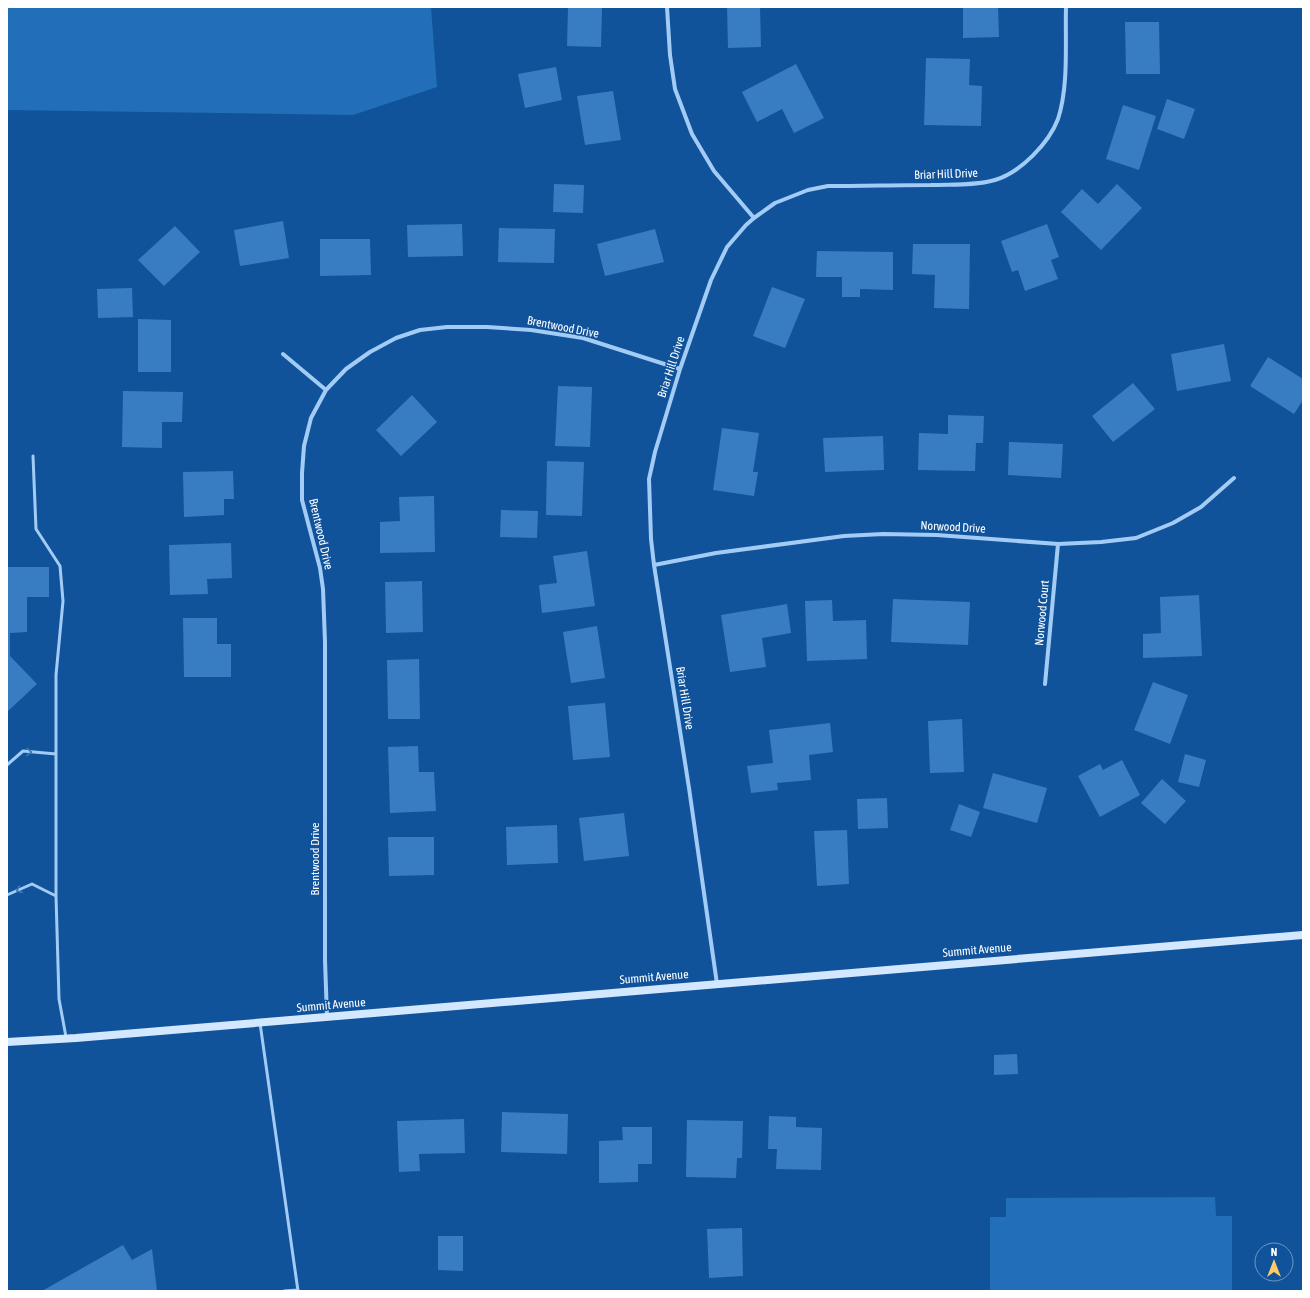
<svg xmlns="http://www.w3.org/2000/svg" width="1310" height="1298" viewBox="0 0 1310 1298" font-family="'Asap Condensed',sans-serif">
<rect width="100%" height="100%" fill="#10539b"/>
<path fill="#226eb9" d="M7,7H431L437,87L353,115L7,110Z
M1215,1197L1216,1216H1232V1291H990V1217H1006V1198Z"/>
<path fill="#387dc2" d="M568,7H602L601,47L567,46Z
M727,7H760L761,47L728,48Z
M963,7H998L999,37L963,38Z
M1125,22H1159L1160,74H1126Z
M926,58L970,59L969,85L982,86L981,126L924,125Z
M796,64L824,118L794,133L782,109L757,122L742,92Z
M556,67L562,100L525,108L518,74Z
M613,91L621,140L585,145L577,96Z
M1167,99L1195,109L1184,139L1157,129Z
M1123,105L1156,116L1139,170L1106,159Z
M554,184L584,185L583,213L553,212Z
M1117,184L1142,208L1101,250L1061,212L1082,189L1098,204Z
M283,221L289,258L240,266L234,230Z
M462,224L463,256L408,257L407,225Z
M1047,224L1059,257L1051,260L1058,279L1025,291L1018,270L1012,272L1001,241Z
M175,226L200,252L164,286L138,260Z
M499,228L555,229L554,263L498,262Z
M655,229L664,262L605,276L597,244Z
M320,239H370L371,275L320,276Z
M913,244H970L969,309L934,308L935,275L912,274Z
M817,251L893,252V290L860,289V297H842V277H816Z
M772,287L805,299L785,348L753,336Z
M132,288L133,317L98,318L97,289Z
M138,319L171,320V372H138Z
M1224,344L1231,381L1177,391L1171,354Z
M1268,357L1303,379V400L1294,414L1250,386Z
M1133,383L1155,409L1113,442L1092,416Z
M558,386L592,387L590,447L555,446Z
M123,391L183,392L182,422H162V448L122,447Z
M412,395L437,422L401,456L376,430Z
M948,415L984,416L983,443H976L975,471L918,470L919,433L948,434Z
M722,428L759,433L753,472H758L754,496L713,490Z
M883,436L884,470L825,472L823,438Z
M1009,442L1063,444L1061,478L1008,475Z
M547,461L584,462L582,516L546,515Z
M233,471L234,499H224V515L184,517L183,472Z
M434,496L435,552L380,553V522L400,521L399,497Z
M501,510L538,511L537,538L500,537Z
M231,543L232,578L207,579L208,594L170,595L169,545Z
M587,551L595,606L542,613L539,585L557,583L553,556Z
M7,567H49V597H27V632L10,633V656L37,684L7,712Z
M422,581L423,632L386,633L385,582Z
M1199,595L1202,656L1143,658V634L1161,633L1160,597Z
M893,599L970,602L968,645L891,642Z
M832,600L833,621L866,620L867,659L807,661L805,601Z
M787,604L791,633L762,638L766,667L730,672L721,615Z
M183,618H217V644H231V677H184Z
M597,626L605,678L571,683L563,632Z
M419,659L420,719H388L387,660Z
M1153,682L1188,695L1170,744L1134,730Z
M605,703L610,757L573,760L568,706Z
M962,719L964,772L930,773L928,721Z
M830,723L833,752L809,755L811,780L777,783L778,790L751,793L747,766L773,763L769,730Z
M418,746L419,772H434L436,811L390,813L388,747Z
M1185,754L1206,760L1199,787L1178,782Z
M1122,760L1140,795L1100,817L1078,776L1100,764L1103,770Z
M993,773L1047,788L1037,823L983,808Z
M1162,779L1186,801L1165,824L1141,803Z
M887,798L888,828L858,829L857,799Z
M959,804L980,812L971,837L950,830Z
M624,813L629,856L584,861L579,818Z
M557,825L558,863L507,865L506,827Z
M847,830L849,884L817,886L814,831Z
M388,837H434V875L389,876Z
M1017,1054L1018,1074L994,1075V1055Z
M502,1112L568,1114L567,1154L501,1152Z
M769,1116L796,1117V1127L822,1128L821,1170L776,1169L777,1149H768Z
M464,1119L465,1153L419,1154L420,1171L399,1172L397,1121Z
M687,1120L743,1121L742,1158H737L736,1178L686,1177Z
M622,1127H652V1164H638V1182L599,1183V1141L623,1140Z
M742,1228L743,1276L709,1278L707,1229Z
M438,1236H463V1271L438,1270Z
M123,1245L132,1260L152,1249L157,1291H42Z"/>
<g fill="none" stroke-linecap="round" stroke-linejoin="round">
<path stroke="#a2ccf5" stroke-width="3" d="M33,456L36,529L60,566L63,601L56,675V896L59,999L66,1037
M7,765L23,751L56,754
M7,895L32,884L56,896
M260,1023L298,1291
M284,1291L298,1290"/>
<path stroke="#a2ccf5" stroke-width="4" d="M667,7L670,55L675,89L692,134L714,171L754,218
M283,354L326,390
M654,565L716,553L844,536L883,534L937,535L1058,544L1101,542L1136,538L1173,523L1201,507L1234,478
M1045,684L1058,544
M717,984L689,788L654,565L651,539L649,479L655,452L680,369L711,280L727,247L746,225L754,218L775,203L808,190L828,186C862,186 897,185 931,185C952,184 974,186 995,180C1020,173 1049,143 1058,119C1069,85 1065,42 1066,7
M327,1017L325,960V642L323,589L320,568L302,500V473L304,446L311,418L326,390L346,369L370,352L396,338L420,330L447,327H487L531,330L583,338L680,369"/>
<path stroke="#d3e7fe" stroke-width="8" d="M7,1042L76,1038L1303,935"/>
</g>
<defs><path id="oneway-chevron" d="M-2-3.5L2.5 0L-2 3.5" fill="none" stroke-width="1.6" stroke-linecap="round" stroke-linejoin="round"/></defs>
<g stroke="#3c77b6">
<use href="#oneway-chevron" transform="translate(29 752) rotate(2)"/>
<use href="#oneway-chevron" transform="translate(19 890) rotate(156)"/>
</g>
<g text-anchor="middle" stroke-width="3" stroke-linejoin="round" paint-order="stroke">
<g font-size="12" fill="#fff" stroke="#10539b">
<text transform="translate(946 174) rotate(-2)" y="4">Briar Hill Drive</text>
<text transform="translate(563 327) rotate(11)" y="4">Brentwood Drive</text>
<text transform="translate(671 367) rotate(-72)" y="4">Briar Hill Drive</text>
<text transform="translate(953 527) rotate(3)" y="4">Norwood Drive</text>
<text transform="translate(321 534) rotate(77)" y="4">Brentwood Drive</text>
<text transform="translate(1042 613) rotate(-85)" y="4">Norwood Court</text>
<text transform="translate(685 698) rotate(81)" y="4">Briar Hill Drive</text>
<text transform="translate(315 859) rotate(-90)" y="4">Brentwood Drive</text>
<text transform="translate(977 950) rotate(-5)" y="4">Summit Avenue</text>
<text transform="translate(654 977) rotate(-5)" y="4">Summit Avenue</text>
<text transform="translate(331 1005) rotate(-5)" y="4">Summit Avenue</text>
</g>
</g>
<rect width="1310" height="1298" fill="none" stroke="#ffffff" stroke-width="16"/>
<g transform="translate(1274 1262)"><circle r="19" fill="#10539b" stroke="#7098c3"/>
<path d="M0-3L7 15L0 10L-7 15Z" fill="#ffcb66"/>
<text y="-6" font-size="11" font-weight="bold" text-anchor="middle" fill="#ffffff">N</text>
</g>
</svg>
